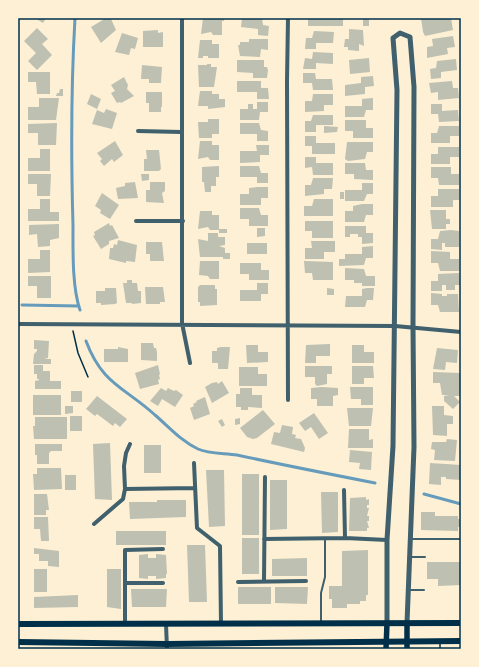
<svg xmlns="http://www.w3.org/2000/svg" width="479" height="667" viewBox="0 0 479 667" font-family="Karla,sans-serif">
<rect width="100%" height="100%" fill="#fdf0d5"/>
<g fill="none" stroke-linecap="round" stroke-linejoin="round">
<path stroke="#669bbc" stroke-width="3" d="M75,18C71,87 71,156 73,225C73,250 72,287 80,310
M22,305L79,306
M86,341C102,384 124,387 155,415C169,427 181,441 198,449C209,454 225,453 237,455C283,465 329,474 375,483
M424,494L461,504"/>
</g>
<path fill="#bec0b2" d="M35,18H46L43,23Z
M106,18L111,19L116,30L101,43L91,27Z
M203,18H224V21H222V35H213L211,32L201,34Z
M242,18H262L263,25L269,26L268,36L258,35V29L241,27Z
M308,18H343V26H308Z
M363,18H369V26H363Z
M421,18H451L453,30L425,36L423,32Z
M37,28L48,39L42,44L52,55L37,70L28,61L36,53L24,41Z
M349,29L363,30L364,46L359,44V51L348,50V47H344L345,39H349Z
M158,30V33L163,32V47H143V31Z
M314,31L334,32L333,43H316V49H305L306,38H312Z
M122,33L138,38L135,49L131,48L129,55L115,52Z
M453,36L455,47L447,48L448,54L427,58V47L433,46L432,39Z
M249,39H268V50L261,49L260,57L240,56L238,45H240V42H249Z
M200,40H212V44H219V58H208V56H203V58H198Z
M313,52L333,53V64L316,63V69H303L305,58L312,59Z
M369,58L370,72L350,74L349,60Z
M456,59L457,70L441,72V78L431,79L430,69L436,68L437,61Z
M237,60H264V67H267L268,70L267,78H253V73L237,72Z
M207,64H211V67H217L214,87H199L198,65H207Z
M142,65L162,67L161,83H149V79H141Z
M28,72H50V94H37L36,82H28Z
M303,73H315L316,79H332L333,90H313L312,83H303Z
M373,76L374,86L365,87V94L345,96V85L361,83V77Z
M124,77L128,85L127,89L134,96L121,103L120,102L117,103L111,93L115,91L111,85Z
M237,81H261V88H268L269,99H257V92H237Z
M452,81L453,88H458L459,98L438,100V92L431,93L429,83Z
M60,89H63V96H56L57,93H59Z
M200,91H212V94H219V99H225V107L208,109V106H198Z
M146,92H162V107H161V112H149V103H146Z
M91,94L101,99L97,109L87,104Z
M313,94H333V105H324V111L305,112V101H312Z
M39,98H59L56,120H28V107H39Z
M372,98H373V110H366L364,117H345V106H362V99Z
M257,102H268V112H260L259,120H240V109H248V104H253V109H257Z
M431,104H442V111L458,110L459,121L439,122L438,114H431Z
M106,109L117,113L112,129L92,124L97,110L104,113Z
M313,115H333V125H316V132H305V121H311Z
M208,119H219V134H212V138H199L198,122H208Z
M345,120H366V128H373V138H353V131H345Z
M57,123L56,145H38V133H28V124Z
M240,123H259L261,130L268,131V141H257V134H240Z
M324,126L338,127L337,132L324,133Z
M439,126H459V136H450V143H431V133H437Z
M305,136H316V143H335V154H312V146H305Z
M115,141L123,155L114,162L112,159L104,166L100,161L102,159L97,153Z
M200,141H212V145H219V160H210L208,157L198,159Z
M347,142H373V152H367L365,159L348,161L345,159Z
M256,145H269V155H260V162L240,163V151H257Z
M438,147H459V157H450V164H431V154H438Z
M40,149H50V171H28V158H40Z
M146,150H159L161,169L159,171H144V159H147Z
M305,157H316V163H333V175H313L312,167L305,168Z
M345,163H365L366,170H373V180L354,179V174H345Z
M219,166V177H216V186H211V192H205L204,182H202V167Z
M240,166H259L261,173H268V183H257V177H240Z
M431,167H451V174H459V185H439L438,178H431Z
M28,174H51L50,196H37V184H28Z
M141,174H149V180L142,181Z
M313,178H333L332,189H324V194L305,196V185H311Z
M135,182L138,198L118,199L116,188L125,186V183Z
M150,182H165V191L162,193L164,203L146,202V190H150Z
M362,183H373V194H367L364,201H345V190H362Z
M257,187H268V198H261V205H240V194H249V188Z
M438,189H459V200H453V207H431V196H438Z
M340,192H344V199H340Z
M102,193L119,205L110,219L100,213L101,210L95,206Z
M40,199H50V212H59V221H28V209H40Z
M314,199H333V216H304V206H312Z
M362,204H373V215H366L364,222H345V211H353V206Z
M240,208H259L261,215H268V226H249V219H240Z
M430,210H446V219H450V224H446V229H432Z
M200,211H212V215H219V230H210L208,227L198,229Z
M305,221H333V238H312V231H305Z
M109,223L110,226L112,225L119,238L109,241V244L101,249L93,236L95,235L94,232Z
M59,224V238L50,240V246L38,247L37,234L29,235V225Z
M345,226H366V233H373V243L362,244V237H358V234H350V237H345Z
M257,228H265V236L257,237Z
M219,229H227V233H219Z
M451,230L459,231V247H445V243H442V250L431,249V239H438L440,231Z
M208,233H218V237H225V245L219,246L225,248V253H230V259H223V257H200L198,239L208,241Z
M118,240L137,245L135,262L126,261V263L109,259L110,248H113L114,244L117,245Z
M311,241H335V252H324V259H305V248H312Z
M146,242H162L164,261H150V254H146Z
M247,243H267V254H247Z
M373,246V258H366L364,265L339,266V259H345V254H362V247Z
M40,250H50V272L28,273V259H40Z
M431,251L450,252V259H459V271H440L438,263H431Z
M200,261H219V279H210L208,276L199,275Z
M304,261L333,262V280H313L312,273H305Z
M240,263H261V270H269V280H249V274H240Z
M345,268L364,269L366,276H375V286H362V283H354V280H345Z
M459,273L460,285H455V290H446V285H442V291H431V281H438V274Z
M28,276H51V298H37V286H28Z
M127,280H132V283H137L138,291H141V303L132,304V303H126L123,283H127Z
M257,283H268V294H261V301H240V290H257Z
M200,285H215V289H217V305L200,306V302H198V287Z
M145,287H163L165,302H160V304H146Z
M105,288H116L117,303L115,304L101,305V303H96V291H105Z
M327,288L334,289V295H327Z
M367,288H374L373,300H367L365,307H345L346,296H362V289Z
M431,293L442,294V296H447V294H458L459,312H440L438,305H431Z
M34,340L49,341L48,358L44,359H51V364H33L34,354L37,351V349H34Z
M141,343H153L154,348H156L157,352V361L141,360Z
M330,344V356H316V363H305L306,345Z
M246,345H258V352H268V362L247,363Z
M352,345H364V352H374V363H352Z
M118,347L128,349V362H104V349H118Z
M221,347H230L228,369H218V363H212V351H217V348Z
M437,348L458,350L457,363L446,362L445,370L433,369Z
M34,365H43V371H50V381H61V389H35V381L39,380V379H37V374H34Z
M158,365L160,374L159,375L160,379L158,380L159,384L140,389L135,373Z
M305,366H332V374H327V384L317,386L315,384V377H305Z
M352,366H373L374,378H364V384H352Z
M239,367H258V374H267V386H239Z
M433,372L461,373V396H454L460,402L453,409L444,401V396L449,395H442L440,383H433Z
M222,381L229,393L212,403L205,387L212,383L217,382L218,384Z
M322,387L338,388V395L333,396V406H317V399H311V388Z
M350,387H373V405H361V399H351Z
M161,388L166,391L168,388L174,391L176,390L183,395L175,407L162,399L158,406L150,401Z
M240,388H252V395H262V408L248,407V410H241V407H236V394H240Z
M71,391H82V402H71Z
M33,395H61V415H33Z
M97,396L127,419L120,427L115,423L113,426L97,414L95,416L86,409Z
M205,397L210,414L194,420L190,408L194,406L193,404L197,402L196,401Z
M65,406H73V413L65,414Z
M432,406H444V415L453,416V424H447V436L433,435Z
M347,408H373L371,426H349Z
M263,410L275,424L257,438L253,439L247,437L240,428Z
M314,413L328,433L319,439L311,427L305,431L299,423Z
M70,416H82V431H70Z
M35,417H67V439H34L33,426H35Z
M240,418V424L235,425V419Z
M222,419L225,425L222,427L218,421Z
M282,425L293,427L292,434L296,435L295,438L301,439L305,448L304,452L271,444L274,432L280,433Z
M349,429H369V440L373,439V448H348Z
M447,439L457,440L455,461L434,460L435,450L431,449L432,442H446Z
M110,443L112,500L95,499L93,444Z
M35,444H62V451H51L49,453V464H37V455H35Z
M144,445H161V473H144Z
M350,450L372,452L371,470L359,469L360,463L349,462Z
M430,463L461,465V480L446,479V477H441V485L429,484Z
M37,468H61L62,489L34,490L33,474H37Z
M206,470H224L225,526L209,527Z
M242,474H259V535H242Z
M65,475H76V490H65Z
M270,480H287V529L270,530Z
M321,492H338V532L322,533Z
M34,494H47L49,510H46V515H34Z
M366,497V500L369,499V505H367V508H369L367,516H369V521H367L369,528H367V531H349L350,498Z
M157,500H186V517L130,519L129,502H157Z
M421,512H435V516H458V519H461V527H458V531L421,530Z
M34,517H48L49,541H41L40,529H34Z
M116,531H166V545H116Z
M242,538H259V574H242Z
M187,545H205L207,602H189Z
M34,548L59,551V567L48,566V561H39V554H34Z
M368,550V595H366V601H360V604H347V608H332V599H329V586H342V551Z
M148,554V558H156V554L166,555L167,574H166V578L156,579V576H148V579L139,578V555Z
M307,558V576H272V559Z
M427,562H461V585L438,586V579H427Z
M34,569H47V592H34Z
M107,569H121V609L107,607Z
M238,587H271V604H238Z
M275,587H308L307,604L275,603Z
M131,589H167L166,607H132Z
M78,595V607L34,608V597Z"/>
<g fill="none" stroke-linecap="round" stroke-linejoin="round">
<path stroke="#003049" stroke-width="1.5" d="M73,331L78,353L88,377"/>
<path stroke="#3f606c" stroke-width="2" d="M410,539H461
M411,557H425
M409,590H424
M321,622V593L325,577V539
M440,642V649"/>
<path stroke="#3f606c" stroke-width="4" d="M182,18V323L190,363
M138,131L181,132
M136,221H183
M18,324L395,326L461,332
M288,400L287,81L288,18
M194,463L197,528L220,546L221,624
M125,489L195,488
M344,490L345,538
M94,524L123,499L125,489L124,466L126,453L130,444
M264,539L345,538L387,540
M264,581L265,477
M238,582L306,581
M125,583H163
M125,624V550L163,549
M166,624L167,649"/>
<path stroke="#3f606c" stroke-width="5" d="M387,623V540L393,446L397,90L393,38L400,33L410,37L414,87L413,326L414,447L407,623"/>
<path stroke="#003049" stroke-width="5.5" d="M407,623V649
M386,649L387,623"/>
<path stroke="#003049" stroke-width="6" d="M18,624L461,623
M18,642L167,644L461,641"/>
</g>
<rect width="479" height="667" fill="none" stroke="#fdf0d5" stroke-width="38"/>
<rect x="19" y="19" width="441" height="629" fill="none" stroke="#003049" stroke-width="1.5"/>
</svg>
